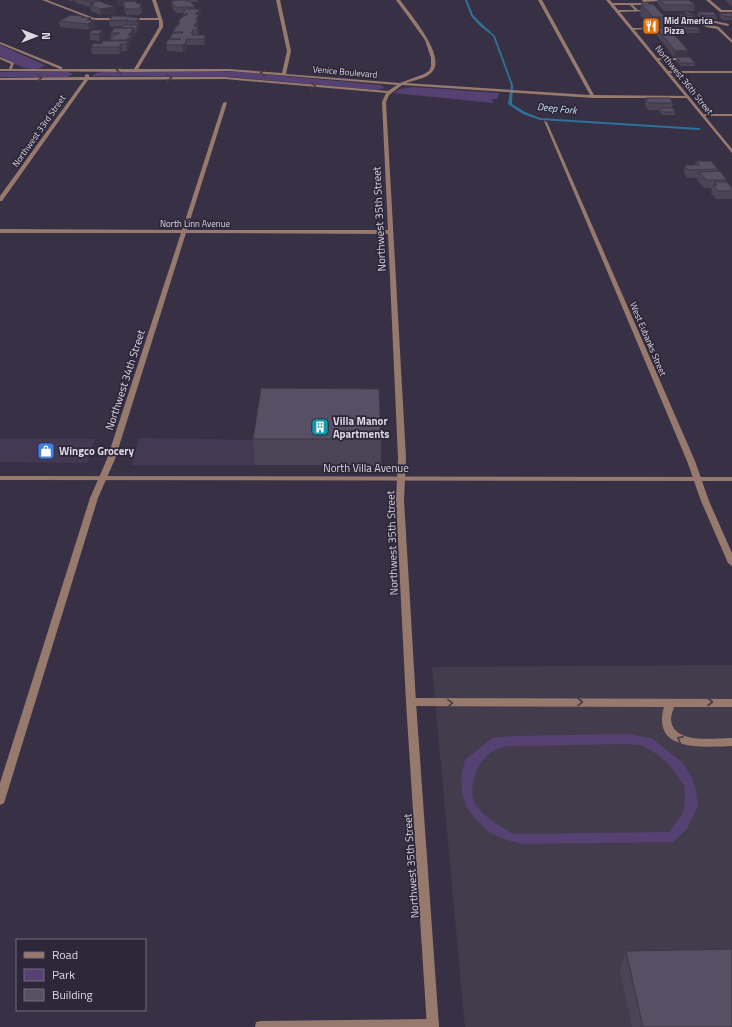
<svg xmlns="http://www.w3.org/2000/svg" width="732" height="1027" viewBox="0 0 732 1027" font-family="'Titillium Web',sans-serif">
<rect width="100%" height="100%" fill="#383145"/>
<path fill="#433953" d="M139,438L259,440L255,465H132Z
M0,439H95L87,463L0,462Z"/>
<path fill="#433c4d" d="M732,665V1027H465L432,667Z"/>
<path fill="#554172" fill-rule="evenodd" d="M0,45L45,65C32,76 12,62 0,56Z
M213,71L240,72L381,85L385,88L376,90L232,77L93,76L96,73L102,72Z
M0,72H69L73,74L67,77H0Z
M413,87L499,93L497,99H492L493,103L394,93L400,89Z
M628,734L651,738L682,762L691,776L696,790L698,806L687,829L673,842L523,844L507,840L490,833L476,819L467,808L462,794L461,776L465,760L492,738L512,736ZM626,744L642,745L655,753L667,762L684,785L685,799L683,813L669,832L514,834C501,827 477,814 473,798C469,779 481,754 500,748C504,746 510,746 515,746Z"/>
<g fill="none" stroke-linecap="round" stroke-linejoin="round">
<path fill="#2f7299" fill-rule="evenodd" d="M465,0H467L473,15L482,24L495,36L513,85L512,104L525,112L540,118L699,128L701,129L699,130L540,120L523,114L508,104L511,85L493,36L480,26L471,16Z"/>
<path fill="#977a6d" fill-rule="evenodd" d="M642,0H658L659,1L643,2Z
M706,0H710L722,10H732V12H720Z
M611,3H648L651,7L647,5H633L638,10L652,11L617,12L616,10H635L630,5H610Z
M630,28H643L645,29L631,30Z
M655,58H687L689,59L687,60H656Z
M411,698L732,699V707H674C673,711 671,715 671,719C672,745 715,738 732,738V746C703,747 651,752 664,707L411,706L408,705L406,702L408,699Z
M433,1019L438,1020L439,1025V1027H255L256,1022L261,1021Z"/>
<path fill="#977a6d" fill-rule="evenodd" d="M42,0H47L94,18H158L152,0H156L163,22V27L138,69H229L282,73L287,51L276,0H280L291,51L286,74L400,83L424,74L429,71L431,67V58L425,40L396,0H400C409,13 447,56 432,72C426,79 414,80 406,83L590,95L538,0H542L594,95L688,96L690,97L688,98H593L402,85L389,95L386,102L406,458L404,500L416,702L439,1027H427L406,702L396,500L398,458L388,234L186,233L115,459L98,498L5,800L4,803L0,805V783L90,498L107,459L181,233H0V229L182,230L223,103L225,102L227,103L187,230H388L382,102L386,93L225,79L88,80L2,201H0V196L84,80H0V78L85,77V75L87,74L89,75V77H225L388,91L397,85L229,71L135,72L0,71V69H9L11,64L0,59V57L14,63L12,69H60L0,44V42L62,67V69H134L159,27V20H94Z
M715,21L729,24L728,26L715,23L707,24L719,27L732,40V43L717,29L706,27L702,24Z
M667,71H732V73H666Z
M702,114H732V116H701V114Z
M544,121L547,122L695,461L709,501L732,553V566L728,563L701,501L687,461Z"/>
<path fill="#977a6d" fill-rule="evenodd" d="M606,0H610L732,149V153Z
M0,476L732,477V481L0,480Z"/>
</g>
<path fill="#4b4456" d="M67,0H97L99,2L116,13L101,15L91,11L90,7L76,3L75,1L72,2Z
M117,0H137V1H136V3L141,7L142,13H140V15H126L123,6H117Z
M172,0H198V2H191L192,4L195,7V9H201V14L199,17V20L198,22L199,26L198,27L199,33L198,35H205L206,41L204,45H187L186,51L183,52L167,51L166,43L169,39L173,34V32L178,26V22L183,16V13H176L172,7L171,1H172Z
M657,0H689L695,5L694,11H664L657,3Z
M725,0H732V7Z
M641,4L665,17L663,28L686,56L674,57L655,33V29H651L640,15Z
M697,12L717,16V19L700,18L697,15Z
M684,13L695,15L694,17H696L695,20L688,22H686L688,24V27L700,30L699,33H684L680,30L681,27H675L671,23V20H680L676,19V16L683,14Z
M720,13H732V20H723L719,16Z
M83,16V17L91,18V20H95V27L89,30L60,27L59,21Z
M139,18L140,24L139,26V28L137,33H135V34L132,37V42L129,45L130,47L127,51H122L120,54H92L91,47L109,41V40L111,38V33L121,28L123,26L110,27L109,21Z
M103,30L104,36L99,41L90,40L89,34Z
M677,57L695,63L694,66H681L676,61Z
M646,98L673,103L672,108L675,112V115H662L659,111L660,110H648L645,105Z
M696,161L718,169V171L727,180V182L732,188V199H716L711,193L712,188H704L697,180L698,178H687L684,173L685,165H695Z
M253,439H381V465H255Z
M626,951L732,1027H632L620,971Z"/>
<path fill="#3d3746" d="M72,0H75V1L72,2Z
M99,0V6L90,3V2Z
M117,0H137V1L123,2V6H117Z
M115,7L116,13L101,15L100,9Z
M201,9V14L199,17V20L198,22L199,26L196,30L194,26L195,14Z
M696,17L695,20L688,22V19Z
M91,18V22L95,20V27L89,30L87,20Z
M139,18L140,24L139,26V28L137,33L136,30L138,27L137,21Z
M198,27L199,33L198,36L197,30Z
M134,28L135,34L132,37V42L129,45L130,47L127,51L126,40L128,35Z
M103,30L104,36L99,41V34Z
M205,35L206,41L204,45V39Z
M187,39V45L186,51L183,52L182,45Z
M121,44L122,51L120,54L119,47Z
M688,50L686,56L674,57L675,51Z"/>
<path fill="#574f64" stroke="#3d3746" d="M84,0H99L90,2Z
M180,0H186V1H191L192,4H194L195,7H175L171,1Z
M660,0H689L695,5H665Z
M99,1L115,7L100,9L90,5L94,4L90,3Z
M136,1V3L141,4V7H139L140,9H125L123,2Z
M641,4H653L665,17H653Z
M185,9H201L195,14H199L196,20H198L194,26L198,27L197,30H193L191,33H193L192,35H205L204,39H187L185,44L182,45H166L167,43H166L169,39H181H169L173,33H183V32H173L176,26H178L180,22H178L181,18L188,14H183Z
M686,11L695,15H690L684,13Z
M697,12H713L717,16L700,15Z
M720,13H732V17L723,16Z
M683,14L696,17L688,19L676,16Z
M71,15L83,16L81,17L91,18L87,20H95L88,24L59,21Z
M112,16H124L139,18L137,21H126L128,20L109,21Z
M671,20H684L688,24H675Z
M124,25H138L136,30H134V28H121Z
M656,27L668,28L688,50L675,51Z
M681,27H697L700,30H684Z
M114,28H134L128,35L132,36L126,40H109L115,35L120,33H111Z
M92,30H103L99,34H89Z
M103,41H129L126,44H121L119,47H91L94,43L101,44Z
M677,57H690L695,63H681Z
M646,98H670L673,103H649Z
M660,108H673L675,112H663Z
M696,161H711L718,169L688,170L685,165H700Z
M720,171L727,180H706L699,172Z
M714,182H727L732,188V191H718L713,185H717Z
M261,388L379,389L381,439H253Z
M732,949V1027H643L626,951Z"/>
<defs><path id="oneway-chevron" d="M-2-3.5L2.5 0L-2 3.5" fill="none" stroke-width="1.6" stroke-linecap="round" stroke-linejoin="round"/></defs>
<g stroke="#483c47">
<use href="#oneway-chevron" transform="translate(119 70) rotate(-179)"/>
<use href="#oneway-chevron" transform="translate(263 73) rotate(-175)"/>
<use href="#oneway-chevron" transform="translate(39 78)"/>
<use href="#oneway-chevron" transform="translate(169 78)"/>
<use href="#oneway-chevron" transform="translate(313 86) rotate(5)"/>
<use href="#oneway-chevron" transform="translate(580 702)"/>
<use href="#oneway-chevron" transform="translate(710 702)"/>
<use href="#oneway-chevron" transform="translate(450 703) rotate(-3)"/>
<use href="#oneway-chevron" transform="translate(680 739) rotate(-154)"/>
</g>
<defs>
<symbol id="restaurant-square" viewBox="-11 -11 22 22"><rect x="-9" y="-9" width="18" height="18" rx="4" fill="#e8710a" stroke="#2e273a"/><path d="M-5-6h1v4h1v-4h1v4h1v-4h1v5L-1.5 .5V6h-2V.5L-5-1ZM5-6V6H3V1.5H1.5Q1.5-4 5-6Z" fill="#fff"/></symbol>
<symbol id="building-square" viewBox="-11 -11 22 22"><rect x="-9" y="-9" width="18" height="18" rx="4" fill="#0f9aa8" stroke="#2e273a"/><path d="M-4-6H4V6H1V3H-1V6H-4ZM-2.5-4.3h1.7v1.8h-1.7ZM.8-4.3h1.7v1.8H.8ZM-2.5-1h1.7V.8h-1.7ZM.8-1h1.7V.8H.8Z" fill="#fff"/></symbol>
<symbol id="shop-square" viewBox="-11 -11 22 22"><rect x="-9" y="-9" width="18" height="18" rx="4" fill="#3f7fe0" stroke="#2e273a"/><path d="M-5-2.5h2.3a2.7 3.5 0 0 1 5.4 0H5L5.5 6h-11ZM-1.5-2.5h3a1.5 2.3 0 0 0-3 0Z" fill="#fff"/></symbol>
</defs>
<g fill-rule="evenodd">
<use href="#restaurant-square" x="641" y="16" width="20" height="20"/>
<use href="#building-square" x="310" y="417" width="20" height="20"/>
<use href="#shop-square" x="36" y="441" width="20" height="20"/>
</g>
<g text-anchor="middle" stroke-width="3.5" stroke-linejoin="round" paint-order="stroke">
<g font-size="9" font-weight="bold" fill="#dbd7e3" stroke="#2e273a" text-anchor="start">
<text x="664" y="24">Mid America<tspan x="664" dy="10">Pizza</tspan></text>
</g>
<g font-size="9" fill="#dbd7e3" stroke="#2e273a">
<text transform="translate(345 72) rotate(5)" y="3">Venice Boulevard</text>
<text transform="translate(684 80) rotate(51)" y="3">Northwest 36th Street</text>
<text transform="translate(39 131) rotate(-55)" y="3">Northwest 33rd Street</text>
<text x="195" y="227">North Linn Avenue</text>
<text transform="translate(648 339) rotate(67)" y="3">West Eubanks Street</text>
</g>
<g font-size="10" font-style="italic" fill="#c1e4fb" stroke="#2e273a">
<text transform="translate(557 108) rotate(6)" y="4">Deep Fork</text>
</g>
<g font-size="11" fill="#dbd7e3" stroke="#2e273a">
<text transform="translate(379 219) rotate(-93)" y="4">Northwest 35th Street</text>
<text transform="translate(125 380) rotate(-72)" y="4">Northwest 34th Street</text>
<text x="366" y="472">North Villa Avenue</text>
<text transform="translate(392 543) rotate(-92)" y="4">Northwest 35th Street</text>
<text transform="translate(411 866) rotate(-94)" y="4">Northwest 35th Street</text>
</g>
<g font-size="11" font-weight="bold" fill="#dbd7e3" stroke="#2e273a" text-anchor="start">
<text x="333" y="425">Villa Manor<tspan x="333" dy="13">Apartments</tspan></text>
<text x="59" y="455">Wingco Grocery</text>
</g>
</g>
<rect x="16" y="939" width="130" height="72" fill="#2e273a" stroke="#736d7e"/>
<rect x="24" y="952" width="20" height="6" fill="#977a6d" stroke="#736d7e"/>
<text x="52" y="959" font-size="12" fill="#dbd7e3">Road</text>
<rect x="24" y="969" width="20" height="12" fill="#554172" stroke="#736d7e"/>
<text x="52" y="979" font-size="12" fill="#dbd7e3">Park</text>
<rect x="24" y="989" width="20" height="12" fill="#574f64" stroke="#736d7e"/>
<text x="52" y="999" font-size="12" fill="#dbd7e3">Building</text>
<g transform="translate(36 36) rotate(90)" stroke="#2e273a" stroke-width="3" paint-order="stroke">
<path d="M0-3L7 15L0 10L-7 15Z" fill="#dbd7e3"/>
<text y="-6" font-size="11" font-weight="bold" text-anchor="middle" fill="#dbd7e3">N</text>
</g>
</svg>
